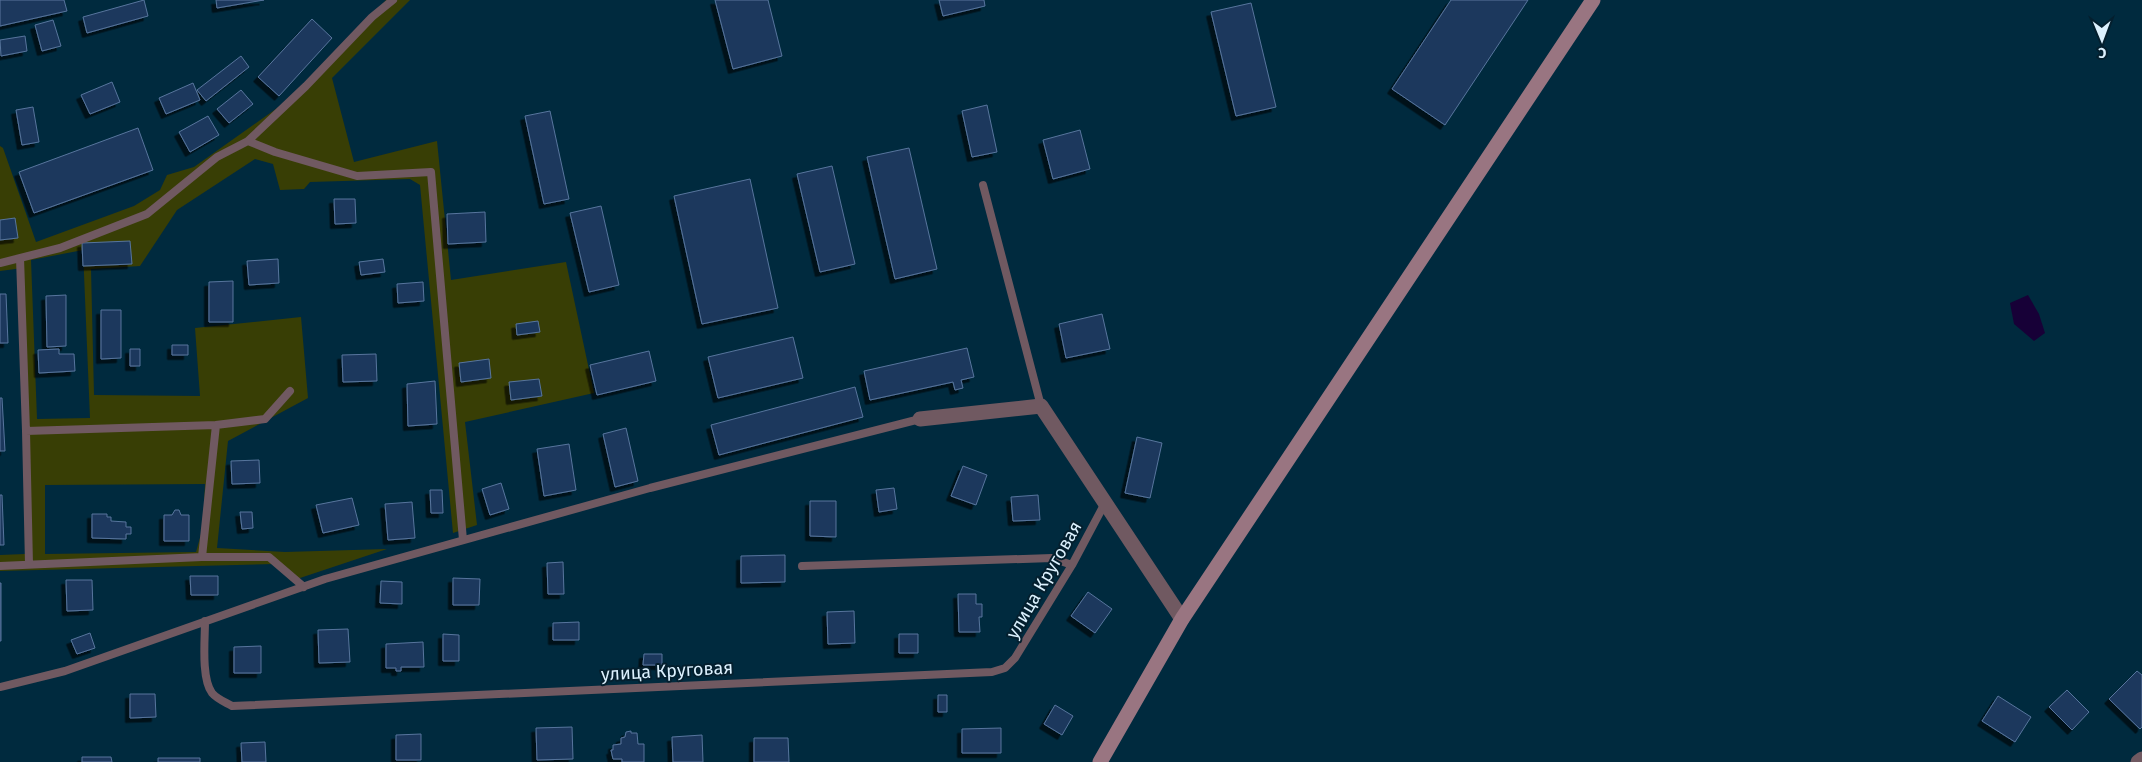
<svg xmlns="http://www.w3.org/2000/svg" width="2142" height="762" viewBox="0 0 2142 762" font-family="'Fira Sans',sans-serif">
<defs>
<filter id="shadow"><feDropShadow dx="-4.5" dy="4.5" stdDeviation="0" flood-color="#0009"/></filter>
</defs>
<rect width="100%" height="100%" fill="#002a3e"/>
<path fill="#383e05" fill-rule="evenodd" d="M386,0H410L332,78L354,162L437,141L451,280L566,262L594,393L465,422L477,525L453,533L420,185L410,179L310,182L304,189L280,190L273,164L255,159L177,210L140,266L91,269L94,395L200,396L195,328L301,317L308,398L228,441L217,548L285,552L387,549L291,581L275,564L0,571V555L25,554L23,268L0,271V146L3,148L36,242L134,206L160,190L167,175L194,167L304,89ZM83,250L90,418L37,419L31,260ZM205,484L203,527L196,552L45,554V485Z"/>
<path fill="#170037" d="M2028,295L2039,314L2045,333L2034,341L2014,324L2010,303Z"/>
<path fill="#1e395d" stroke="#57759d" filter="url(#shadow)" d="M0,0H64L67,11L0,26Z
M144,0L148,16L87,33L83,17Z
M216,0H264L217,8Z
M715,0H768L782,56L733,69Z
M939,0H984L985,6L943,16Z
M1451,0H1528L1445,125L1392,89Z
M1251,3L1276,107L1236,116L1211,12Z
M312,19L332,38L279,96L258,77Z
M53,20L61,46L42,51L35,25Z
M25,36L27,51L1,56L0,40Z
M241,56L249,67L206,101L197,90Z
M112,82L120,102L90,114L81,95Z
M193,83L200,100L166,114L159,98Z
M241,90L253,104L229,123L217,109Z
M987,105L997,152L972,157L962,111Z
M33,107L39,142L22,145L16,110Z
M550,111L569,199L544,204L525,116Z
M208,116L219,135L190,152L179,132Z
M138,128L153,170L34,213L19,172Z
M1080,130L1090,169L1053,179L1043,140Z
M909,148L937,269L895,279L867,157Z
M832,166L855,264L820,272L797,174Z
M750,179L778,308L702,324L674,196Z
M334,199H355L356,223L335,224Z
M601,206L619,285L589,292L570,213Z
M485,212L486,242L448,244L447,214Z
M15,218L18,238L0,240V220Z
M130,241L132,264L83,266L82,243Z
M278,259L279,283L249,285L247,261Z
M383,259L385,272L361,275L359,262Z
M233,281V322H209V282Z
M423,282L424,301L398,303L397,284Z
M0,294H6L8,343H0Z
M66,295V346L47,347L46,296Z
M101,310H121V358L101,359Z
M1102,314L1110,349L1066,358L1059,324Z
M538,321L540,332L517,335L516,324Z
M793,337L803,378L718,398L708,357Z
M172,345H188V355H172Z
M967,348L974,377L961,380L963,388L955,390L953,382L870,400L864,371Z
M59,349V354H74L75,371L39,373L38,350Z
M130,349H140V366H130Z
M649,351L656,381L597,395L590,365Z
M376,354L377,381L343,382L342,355Z
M489,359L491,378L461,382L459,363Z
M539,379L542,396L511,400L509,382Z
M435,381L437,424L408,426L407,384Z
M855,387L863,417L719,455L711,425Z
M0,398H2L5,451H0Z
M626,428L638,481L615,487L603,434Z
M1137,437L1162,443L1150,498L1125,493Z
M569,444L576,490L544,496L537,449Z
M259,460L260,483L232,484L231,461Z
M963,466L987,475L976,505L951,496Z
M501,483L509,509L490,515L482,489Z
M894,488L897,509L879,512L876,490Z
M430,490H442L443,513H431Z
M0,495H2L4,545H0Z
M1038,495L1040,520L1013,521L1011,497Z
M352,498L359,525L323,533L316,505Z
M810,501H836V537L810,536Z
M412,502L415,538L388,540L385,504Z
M175,510H179L181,515H189V541H164V515H172Z
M240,512H252L253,528L242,529Z
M92,514H107V517H111V521L126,522V527H131V534H126V539L92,538Z
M785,555V582L741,583V556Z
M563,562L564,594H548L547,563Z
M190,576H218V595H191Z
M453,578L480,579L479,605H453Z
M66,580H92L93,610L67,611Z
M381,581L402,582V604L380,603Z
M0,583H1V641H0Z
M1088,592L1112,609L1095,633L1071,616Z
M958,594H976V604H982V617H979L980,632H959Z
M854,611L855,643L828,644L827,612Z
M579,622V640H553V623Z
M348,629L350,662L319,663L318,630Z
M90,633L95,648L77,654L71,640Z
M443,634L459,635V661H443Z
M899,634H918V653H899Z
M423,642L424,667H401V671H396V668H386V644Z
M261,646V673H234V647Z
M644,654H662V665H643Z
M2137,671L2142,675V727L2140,729L2109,699Z
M2067,690L2089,712L2072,730L2049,707Z
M130,694H155L156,717L130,718Z
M938,695H947V712H938Z
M1998,696L2031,717L2015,742L1982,721Z
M1055,705L1073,716L1062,735L1044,724Z
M572,727L573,759L537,760L536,728Z
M1001,728V753H962V729Z
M631,731V733H637L638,744H644V762H622V759H613L611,750H613V745L621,744V738L625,737L626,732Z
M421,734V760H396V735Z
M702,735L703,762H673L672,737Z
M754,738H788L789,762H754Z
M265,742L266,762H242L241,743Z
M82,757H111L112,762H82Z
M158,758H200V762H158Z"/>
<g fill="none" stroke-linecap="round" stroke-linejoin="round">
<path stroke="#705961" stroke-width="8" d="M248,141L306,86L372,17L393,0
M983,185L1041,406
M0,263L60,248L147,214L217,157L248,141L275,152L357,176L431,172L463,540
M216,425L265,419L290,391
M26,431L29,564
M202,557H269L304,587
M0,566L202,557L216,425L26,431L20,258
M802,566L1052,558L1072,565
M205,621C205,639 201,678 212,693C217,699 225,702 232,706L992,672L1005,668L1015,658L1072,565L1105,503
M0,687L65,671L325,579L650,488L920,419"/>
<path stroke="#705961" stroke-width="15" d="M920,419L1041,406L1182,619
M2138,762L2142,759"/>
<path stroke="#997581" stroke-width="15" d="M1100,762L1182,619L1593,0"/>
</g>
<g text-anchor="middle" stroke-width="4" stroke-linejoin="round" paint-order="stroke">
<g font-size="18" fill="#dcf1fe" stroke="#041f2e">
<text transform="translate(1044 580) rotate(-60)" y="6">улица Круговая</text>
<text transform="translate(667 671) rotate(-3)" y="6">улица Круговая</text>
</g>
</g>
<g transform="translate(2102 40) rotate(179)" stroke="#041f2e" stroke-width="4" paint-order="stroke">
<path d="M0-4L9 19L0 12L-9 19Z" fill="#dcf1fe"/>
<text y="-8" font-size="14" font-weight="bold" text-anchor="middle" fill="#dcf1fe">С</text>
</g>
</svg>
